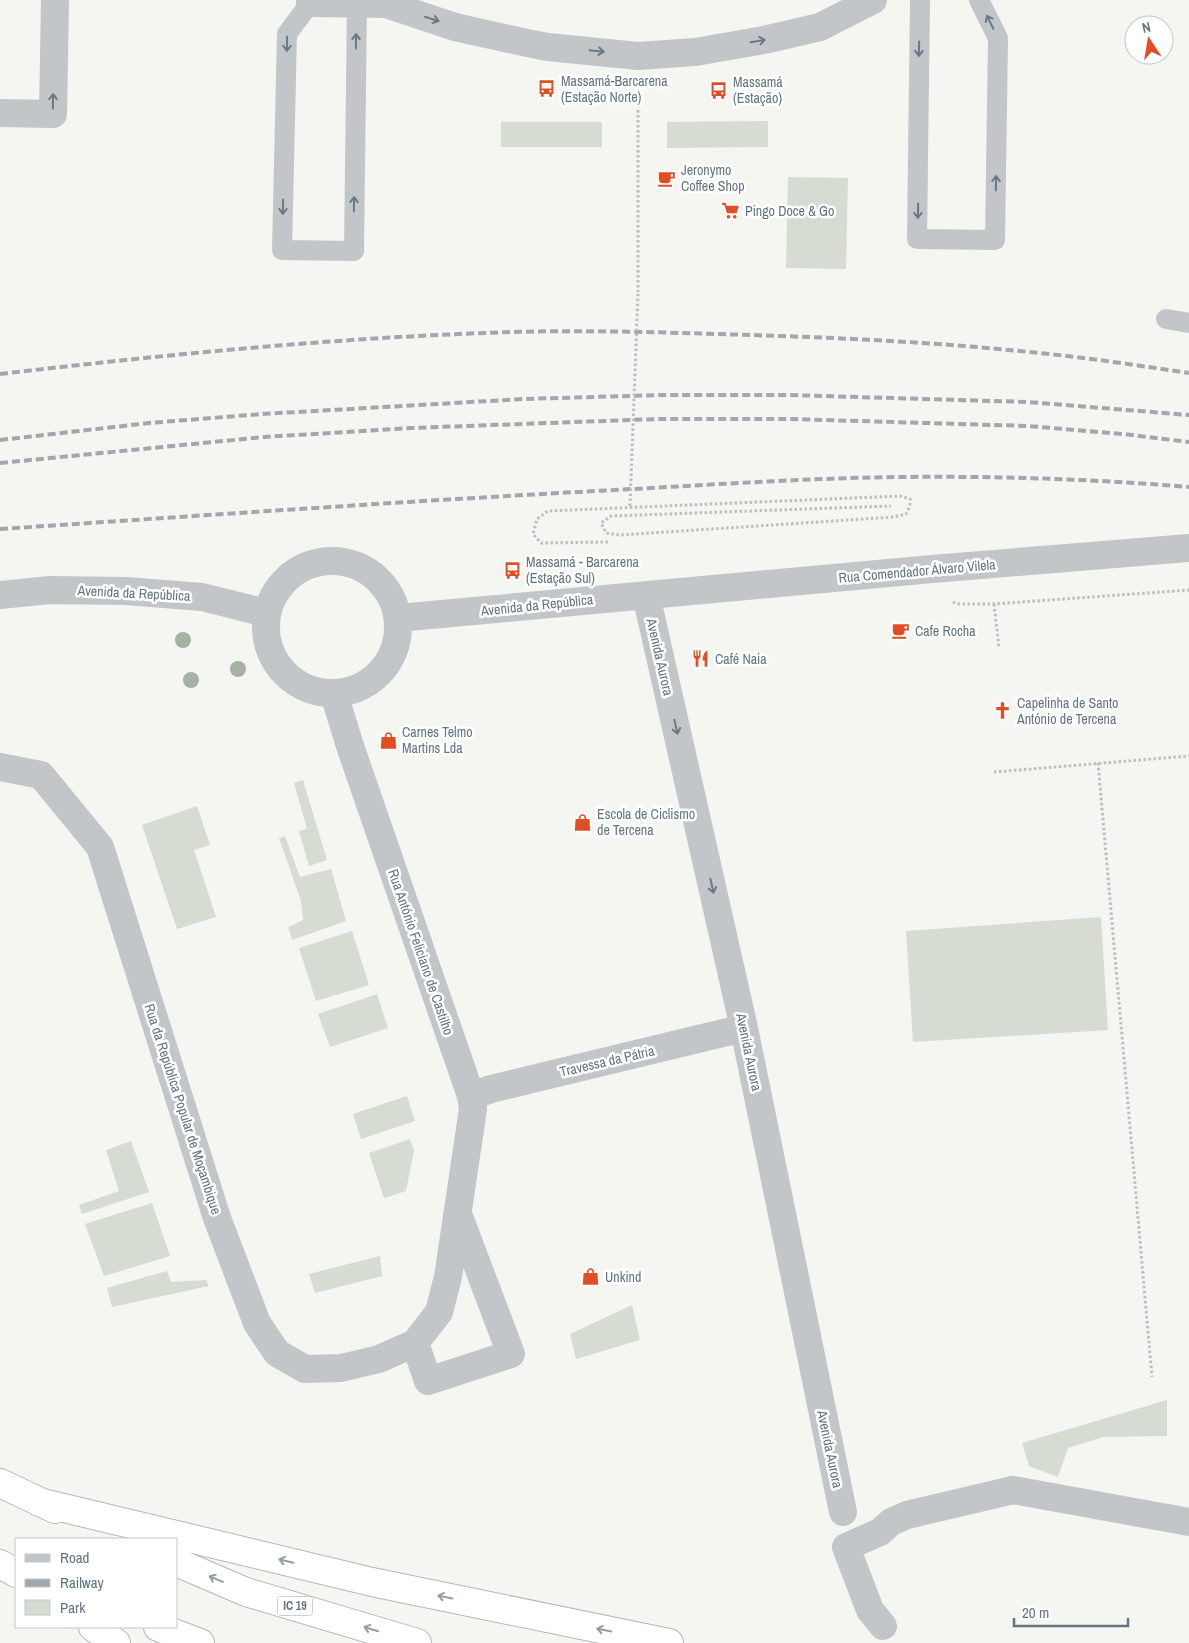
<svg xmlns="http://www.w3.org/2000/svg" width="1189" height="1643" viewBox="0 0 1189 1643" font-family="'Archivo Narrow',sans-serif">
<rect width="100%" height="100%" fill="#f5f5f1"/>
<path fill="#d6dcd2" d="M768,121V147L667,148V122Z
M501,122H602V147H501Z
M788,177L848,178L846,269L786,268Z
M303,780L327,860L309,866L299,831L307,829L294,783Z
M197,806L210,845L194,850L216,917L177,929L142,825Z
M285,836L300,877L331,869L346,921L292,940L288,927L303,920L301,901L279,838Z
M1101,917L1108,1030L913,1042L906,931Z
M352,931L369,985L316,1001L299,948Z
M377,994L388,1028L330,1047L318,1014Z
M407,1096L415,1121L361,1139L353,1114Z
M410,1139L414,1150L406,1191L384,1198L369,1153Z
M131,1141L149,1192L82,1214L79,1205L119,1191L106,1150Z
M152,1203L170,1256L104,1276L85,1224Z
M380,1256L382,1276L315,1293L309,1274Z
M167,1271L171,1282L206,1280L209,1286L112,1307L107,1288Z
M632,1305L640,1340L576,1359L570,1334Z
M1167,1400V1436L1103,1437L1068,1448L1058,1477L1029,1466L1022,1443Z"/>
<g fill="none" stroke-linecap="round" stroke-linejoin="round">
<defs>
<path id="highway" d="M0,1483L55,1509
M39,1502L372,1582L669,1643
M176,1562L246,1592L417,1643
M0,1564L16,1573
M93,1627L116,1643
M158,1627L200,1643"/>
</defs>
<use href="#highway" stroke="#b5b8bb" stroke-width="30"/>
<path stroke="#bcbec0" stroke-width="3" stroke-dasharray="2.5 2.5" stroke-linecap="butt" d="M638,95V292
M608,542L541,543L533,534L537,519L548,511L900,496L910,499V506L906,514L894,517L620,535L606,533L601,523L611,516L891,506
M953,602L957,604H994L1189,590
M994,604L999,648
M1098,763L1152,1377
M994,772L1189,756"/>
<path stroke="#c2c6c9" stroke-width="20" d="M920,0L917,239L995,240L998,38L979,0
M310,3L287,34L282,250L354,251L357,3
M1166,319L1189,323"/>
<path stroke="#c2c6c9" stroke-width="28" d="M310,0V3L386,4L455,27L527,43L548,47L638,56L695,52L764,40L820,27L873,0
M0,113L53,114L55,0
M266 627a66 66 0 1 1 132 0a66 66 0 1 1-132 0Z
M0,595L50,590L126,591L202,597L266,613
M646,595L744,1028L843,1512
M398,618L932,569L1189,548
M334,694L350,746L471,1096L473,1109L448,1277L439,1312L415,1343L428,1381L511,1354L458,1214
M0,767L41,775L100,847L217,1218L257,1323L277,1353L305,1369L341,1368L379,1359L415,1343
M471,1096L491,1089L744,1028
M883,1626L870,1610L846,1547L880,1532L891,1522L907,1515L1013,1490L1189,1522"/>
<use href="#highway" stroke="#fff" stroke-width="28"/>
<path stroke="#a1a7ac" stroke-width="4" stroke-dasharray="8 4" stroke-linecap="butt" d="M0,374C171,354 342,337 514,332C581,330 650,332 717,334C821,337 925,341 1029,352C1082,357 1136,365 1189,373
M0,440L149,423L262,414L524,399L662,395H789L1028,402L1189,415
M0,463L264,437L411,428L658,419H791L1028,426L1123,434L1189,442
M0,529C211,515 422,500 633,489C723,484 812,478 902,477C998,476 1093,479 1189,487"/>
<path stroke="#bcbec0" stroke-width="3" stroke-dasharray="2.5 2.5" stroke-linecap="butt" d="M630,506L638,292"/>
</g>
<g fill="#a7b1a3">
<circle cx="183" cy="640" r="8"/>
<circle cx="238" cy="669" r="8"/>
<circle cx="191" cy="680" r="8"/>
</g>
<defs><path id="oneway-shaft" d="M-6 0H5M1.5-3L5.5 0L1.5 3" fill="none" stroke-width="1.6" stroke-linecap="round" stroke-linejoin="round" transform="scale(1.25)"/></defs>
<g stroke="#697986">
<use href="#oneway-shaft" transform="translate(432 19) rotate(18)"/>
<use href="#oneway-shaft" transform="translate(990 22) rotate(-116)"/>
<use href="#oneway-shaft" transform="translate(356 41) rotate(-89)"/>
<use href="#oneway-shaft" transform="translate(758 41) rotate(-10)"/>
<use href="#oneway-shaft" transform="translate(287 44) rotate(91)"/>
<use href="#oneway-shaft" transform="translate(919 49) rotate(91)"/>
<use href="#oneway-shaft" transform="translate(597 51) rotate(6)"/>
<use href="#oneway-shaft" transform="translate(53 101) rotate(-89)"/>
<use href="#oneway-shaft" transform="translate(996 183) rotate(-89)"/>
<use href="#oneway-shaft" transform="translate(354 204) rotate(-89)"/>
<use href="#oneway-shaft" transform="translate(283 207) rotate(91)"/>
<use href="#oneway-shaft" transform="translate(918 211) rotate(91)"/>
<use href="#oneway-shaft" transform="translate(676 727) rotate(77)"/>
<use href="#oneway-shaft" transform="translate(712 886) rotate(77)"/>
</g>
<g stroke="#929ea8">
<use href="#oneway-shaft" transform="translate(286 1561) rotate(-167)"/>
<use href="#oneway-shaft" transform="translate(216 1579) rotate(-157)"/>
<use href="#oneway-shaft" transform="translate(445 1597) rotate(-168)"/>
<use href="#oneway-shaft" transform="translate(371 1629) rotate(-163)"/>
<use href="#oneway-shaft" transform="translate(604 1630) rotate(-168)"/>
</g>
<defs>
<symbol id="bus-bare" viewBox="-9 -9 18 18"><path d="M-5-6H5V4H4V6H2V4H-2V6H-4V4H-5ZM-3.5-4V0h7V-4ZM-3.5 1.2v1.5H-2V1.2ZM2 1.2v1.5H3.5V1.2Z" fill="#e14e25" stroke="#fff" stroke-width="2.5" paint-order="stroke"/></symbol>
<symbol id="cafe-bare" viewBox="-9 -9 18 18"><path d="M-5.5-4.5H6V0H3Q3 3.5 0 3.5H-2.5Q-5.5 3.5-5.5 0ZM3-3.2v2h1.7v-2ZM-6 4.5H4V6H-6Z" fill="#e14e25" stroke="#fff" stroke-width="2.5" paint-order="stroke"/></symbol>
<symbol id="supermarket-bare" viewBox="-9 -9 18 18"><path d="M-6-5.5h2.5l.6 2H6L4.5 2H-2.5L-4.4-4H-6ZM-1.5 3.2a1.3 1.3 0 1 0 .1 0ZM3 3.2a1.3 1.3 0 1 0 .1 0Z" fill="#e14e25" stroke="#fff" stroke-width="2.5" paint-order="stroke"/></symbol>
<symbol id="restaurant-bare" viewBox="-9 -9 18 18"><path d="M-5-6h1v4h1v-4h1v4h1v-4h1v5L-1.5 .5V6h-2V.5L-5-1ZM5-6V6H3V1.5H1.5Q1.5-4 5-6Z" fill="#e14e25" stroke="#fff" stroke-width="2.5" paint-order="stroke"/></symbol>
<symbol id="church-bare" viewBox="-9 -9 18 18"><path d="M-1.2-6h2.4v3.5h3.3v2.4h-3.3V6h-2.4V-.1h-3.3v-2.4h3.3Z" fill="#e14e25" stroke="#fff" stroke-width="2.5" paint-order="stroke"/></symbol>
<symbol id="shop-bare" viewBox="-9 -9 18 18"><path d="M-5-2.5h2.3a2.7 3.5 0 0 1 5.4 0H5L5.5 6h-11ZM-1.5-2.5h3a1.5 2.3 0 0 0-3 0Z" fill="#e14e25" stroke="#fff" stroke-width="2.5" paint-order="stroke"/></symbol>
</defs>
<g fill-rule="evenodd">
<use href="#bus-bare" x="534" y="76" width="25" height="25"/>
<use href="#bus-bare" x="706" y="78" width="25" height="25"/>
<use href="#cafe-bare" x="654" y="166" width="25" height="25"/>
<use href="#supermarket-bare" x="718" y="198" width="25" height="25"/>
<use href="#bus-bare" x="500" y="558" width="25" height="25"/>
<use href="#cafe-bare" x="888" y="618" width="25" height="25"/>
<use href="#restaurant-bare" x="688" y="646" width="25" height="25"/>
<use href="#church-bare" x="990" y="698" width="25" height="25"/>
<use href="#shop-bare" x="376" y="728" width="25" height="25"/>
<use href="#shop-bare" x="570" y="810" width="25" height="25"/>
<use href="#shop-bare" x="578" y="1264" width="25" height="25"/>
</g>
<g text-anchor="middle" stroke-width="5" stroke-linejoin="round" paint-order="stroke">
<rect fill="#fff" stroke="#929ea8" stroke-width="1" x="277.5" y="1596.5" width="35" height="19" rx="4"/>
<g font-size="12" font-weight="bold" fill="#647582">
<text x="295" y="1610">IC 19</text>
</g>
<g font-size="14" fill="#647582" stroke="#fff" text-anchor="start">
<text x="561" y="86">Massamá-Barcarena<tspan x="561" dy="16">(Estação Norte)</tspan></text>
<text x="733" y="87">Massamá<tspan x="733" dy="16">(Estação)</tspan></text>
<text x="681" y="175">Jeronymo<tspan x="681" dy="16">Coffee Shop</tspan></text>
<text x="745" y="216">Pingo Doce &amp; Go</text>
<text x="526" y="567">Massamá - Barcarena<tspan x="526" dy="16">(Estação Sul)</tspan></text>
<text x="915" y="636">Cafe Rocha</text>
<text x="715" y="664">Café Naia</text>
<text x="1017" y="708">Capelinha de Santo<tspan x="1017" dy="16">António de Tercena</tspan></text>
<text x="402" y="737">Carnes Telmo<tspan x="402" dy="16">Martins Lda</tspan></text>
<text x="597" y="819">Escola de Ciclismo<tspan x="597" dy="16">de Tercena</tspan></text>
<text x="605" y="1282">Unkind</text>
</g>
<g font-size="14" fill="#647582" stroke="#fff">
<text transform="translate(917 571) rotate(-5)" y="5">Rua Comendador Álvaro Vilela</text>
<text transform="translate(134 593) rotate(3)" y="5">Avenida da República</text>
<text transform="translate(537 605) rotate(-6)" y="5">Avenida da República</text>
<text transform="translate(660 657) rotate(77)" y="5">Avenida Aurora</text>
<text transform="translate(421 952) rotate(71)" y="5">Rua António Feliciano de Castilho</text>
<text transform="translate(749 1052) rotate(78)" y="5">Avenida Aurora</text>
<text transform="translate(607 1061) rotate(-13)" y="5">Travessa da Pátria</text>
<text transform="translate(183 1109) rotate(72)" y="5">Rua da República Popular de Moçambique</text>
<text transform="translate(830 1449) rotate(78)" y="5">Avenida Aurora</text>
</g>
</g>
<rect x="15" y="1538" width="162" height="90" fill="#ffffff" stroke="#c1c8cd"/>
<rect x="25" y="1554" width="25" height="8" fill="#c2c6c9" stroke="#c1c8cd"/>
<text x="60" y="1563" font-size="15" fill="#647582">Road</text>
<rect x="25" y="1579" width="25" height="8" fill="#a1a7ac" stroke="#c1c8cd"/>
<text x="60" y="1588" font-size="15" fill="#647582">Railway</text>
<rect x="25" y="1600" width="25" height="15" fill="#d6dcd2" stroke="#c1c8cd"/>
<text x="60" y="1613" font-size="15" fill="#647582">Park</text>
<g transform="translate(1149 40) rotate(348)"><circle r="24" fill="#ffffff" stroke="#c1c8cd"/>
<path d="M0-4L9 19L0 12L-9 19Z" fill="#e14e25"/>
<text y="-8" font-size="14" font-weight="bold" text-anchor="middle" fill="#647582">N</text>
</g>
<path d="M1014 1618v8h114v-8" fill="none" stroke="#647582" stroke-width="2.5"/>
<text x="1022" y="1618" font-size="15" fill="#647582" stroke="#ffffff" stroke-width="4" paint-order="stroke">20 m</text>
</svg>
